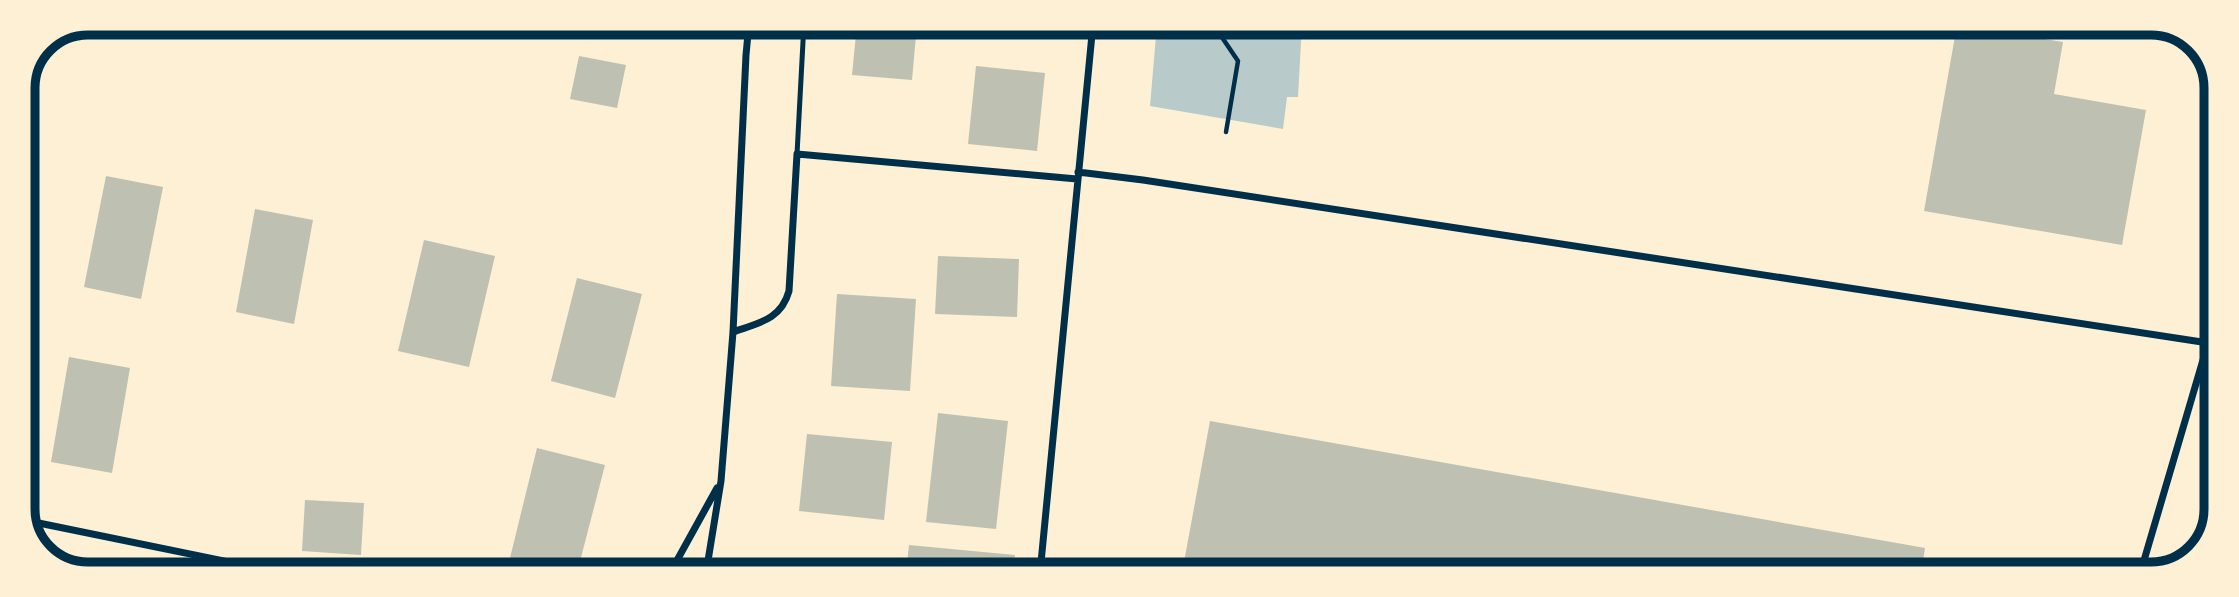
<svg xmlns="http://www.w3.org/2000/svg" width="2239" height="597" viewBox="0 0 2239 597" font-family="Inter,sans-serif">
<rect width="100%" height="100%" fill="#fdf0d5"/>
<path fill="#b9caca" d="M1157,24H1302L1298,97H1287L1283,129L1150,106Z"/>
<path fill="#bec0b2" d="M857,24H917L912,80L852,75Z
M1957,25L2063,42L2054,94L2146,110L2122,245L1924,211Z
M579,56L626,65L617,108L570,99Z
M976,66L1045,73L1037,151L968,144Z
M106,176L163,187L141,299L84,287Z
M255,209L313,220L294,324L236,312Z
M424,240L495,256L469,367L398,351Z
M938,256L1019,259L1017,317L935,314Z
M577,278L642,294L615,398L551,381Z
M837,294L916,299L910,391L831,386Z
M69,357L130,368L112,473L51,462Z
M938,413L1008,421L996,529L926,522Z
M1210,421L1925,548L1921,574L1182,573Z
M807,434L892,442L884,520L799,511Z
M537,448L605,465L577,573H553L509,562Z
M305,500L364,503L361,555L302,551Z
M909,545L1015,555L1013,573H906Z
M788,564L886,566V573H788Z"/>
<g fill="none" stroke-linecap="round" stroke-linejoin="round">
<path stroke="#003049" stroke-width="4.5" d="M1209,24H1213L1238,61L1226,132
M70,571L79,572"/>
<path stroke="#003049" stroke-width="5" d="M797,154L804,23"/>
<path stroke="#003049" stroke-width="7" d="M1078,172L1143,180L2215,344
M733,332C758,323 781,320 789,291L797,154L1077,179
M24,520L278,572
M670,573L717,488
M706,573L721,481L733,332L746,55L749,23
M1040,573L1093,24
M2140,574L2208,343L2215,305"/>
</g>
<path d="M0 0H2239V597H0ZM88 35H2151A53 53 0 0 1 2204 88V509A53 53 0 0 1 2151 562H88A53 53 0 0 1 35 509V88A53 53 0 0 1 88 35Z" fill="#fdf0d5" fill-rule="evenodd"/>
<path fill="none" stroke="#003049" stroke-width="9" d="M88 35H2151A53 53 0 0 1 2204 88V509A53 53 0 0 1 2151 562H88A53 53 0 0 1 35 509V88A53 53 0 0 1 88 35Z"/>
</svg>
